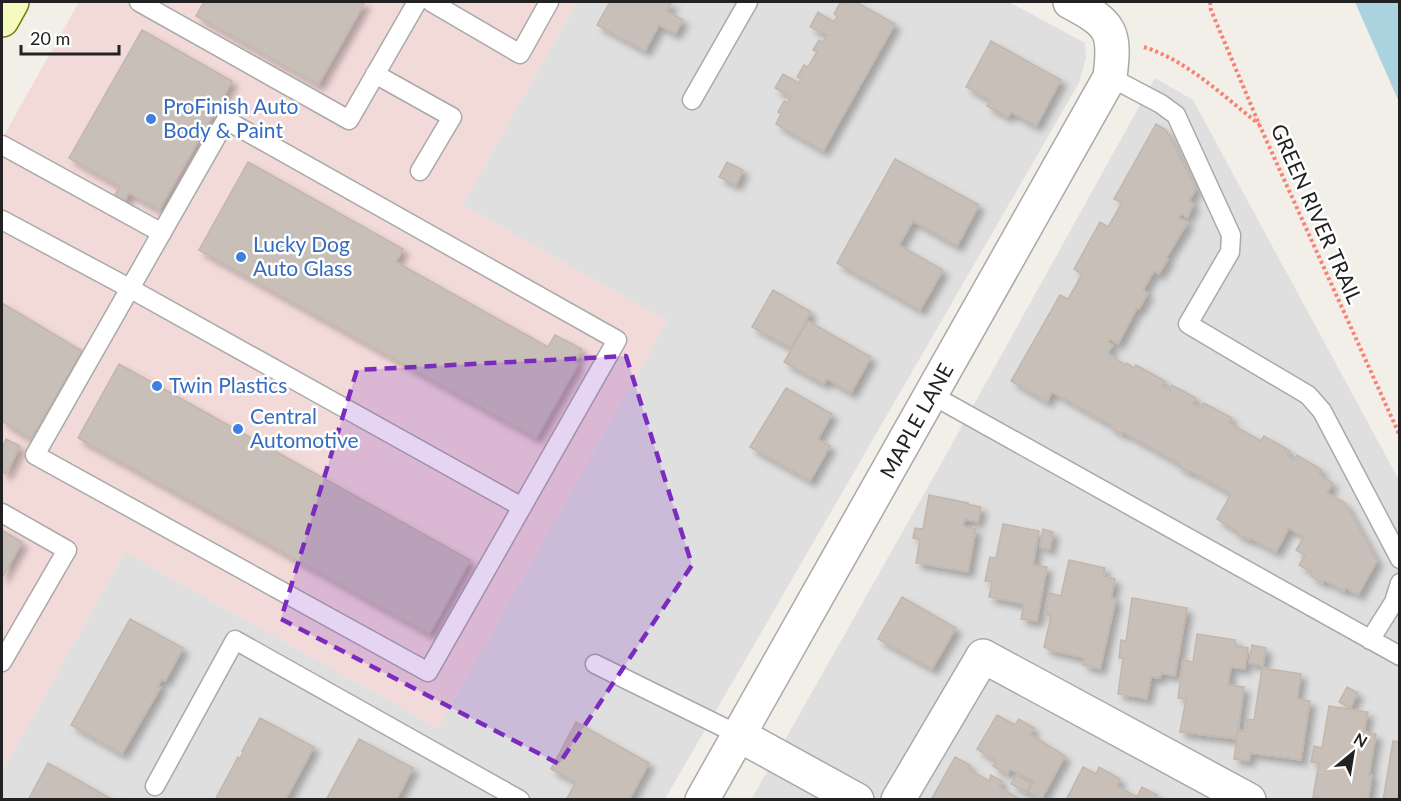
<svg xmlns="http://www.w3.org/2000/svg" width="1401" height="801" viewBox="0 0 1401 801" font-family="Lato,sans-serif">
<defs>
<filter id="shadow"><feDropShadow dx="5.5" dy="5.5" stdDeviation="3" flood-color="#0004"/></filter>
</defs>
<rect width="100%" height="100%" fill="#f2efe9"/>
<path fill="#e0dfdf" d="M577,2H1009L1085,43L1086,58L1079,83L665,799L2,800V771L125,552L438,728L667,321L462,205Z
M1155,78L1193,100L1399,480V799L751,800L942,462Z"/>
<path fill="#f2dad9" d="M79,2H577L462,205L667,321L438,728L125,552L2,771V139Z"/>
<path fill="#aad3df" d="M1355,2H1399V104V102Z"/>
<path fill="#c7bfb8" stroke="#c4b6ab" stroke-width="1.5" filter="url(#shadow)" d="M204,2H365L318,85L196,16Z
M610,2H672L667,11L683,20L675,34L659,25L645,51L597,25Z
M846,2H856L895,24L823,151L776,124L781,114L778,112L784,101L788,103L791,97L775,88L783,74L799,83L801,79L797,77L804,65L808,67L817,52L813,50L819,40L823,42L827,35L810,27L818,12L834,22L837,16L834,14L840,3L844,5Z
M142,30L232,81L159,210L129,193L124,202L114,196L120,187L69,158Z
M991,41L1061,80L1036,126L1011,112L1008,117L987,106L990,100L966,87Z
M1156,124L1166,130L1196,189L1189,201L1194,204L1187,218L1181,214L1179,218L1188,222L1166,258L1168,259L1159,274L1154,271L1143,290L1148,293L1139,309L1137,308L1118,344L1110,339L1108,342L1113,345L1108,353L1125,365L1127,363L1134,368L1136,365L1165,381L1162,386L1170,390L1172,385L1196,398L1193,404L1201,408L1204,403L1232,418L1229,423L1261,441L1264,436L1290,451L1287,456L1294,460L1297,455L1322,470L1319,475L1333,483L1327,493L1345,503L1377,561L1358,595L1346,588L1344,591L1324,580L1323,583L1311,576L1312,572L1299,565L1305,555L1296,550L1304,537L1289,528L1276,552L1250,538L1249,540L1235,533L1237,531L1217,519L1231,494L1191,471L1190,473L1177,465L1178,463L1123,432L1122,434L1110,427L1111,425L1052,392L1047,402L1011,381L1060,295L1068,299L1082,274L1074,269L1100,222L1108,227L1122,203L1114,199Z
M895,159L979,205L957,246L913,221L899,245L943,270L920,310L837,263Z
M248,162L403,249L396,262L548,347L555,335L582,349L575,362L578,364L536,438L199,250Z
M727,162L743,170L736,185L719,177Z
M773,290L811,312L791,348L752,327Z
M2,303L82,351L31,439L2,421Z
M808,321L871,357L851,393L827,379L824,384L784,362Z
M119,364L470,560L429,634L78,438Z
M786,388L832,414L818,439L830,446L810,481L750,447Z
M6,439L20,446L6,474L2,472V448Z
M929,495L968,503L967,504L981,507L978,522L965,519L963,526L976,529L968,572L916,563L920,540L913,538L915,528L923,529Z
M1003,524L1039,531L1033,565L1047,567L1037,621L1021,619L1024,604L989,597L992,582L985,581L990,557L996,558Z
M1043,529L1053,532L1050,549L1040,547Z
M2,530L22,542L2,578Z
M1069,560L1105,568L1103,576L1115,579L1111,598L1116,599L1100,669L1083,665L1084,658L1049,650V649L1044,647L1051,616L1045,614L1050,593L1061,596Z
M902,597L956,628L932,669L878,639Z
M1132,598L1187,608L1175,676L1161,673L1160,678L1151,677L1147,699L1118,694L1123,658H1119L1121,640L1126,641Z
M130,619L183,648L165,681L162,679L158,686L161,687L122,754L71,725Z
M1197,634L1235,640V646L1248,648L1245,669L1231,667L1228,685L1244,687L1237,739L1180,732L1186,699L1178,698L1183,660L1193,662Z
M1252,645L1266,648L1263,666L1249,663Z
M1262,668L1301,674L1297,699L1310,701L1301,760L1250,753L1249,761L1234,759L1238,730L1246,732L1248,719L1254,720Z
M1347,687L1358,693L1350,708L1339,702Z
M1329,706L1368,712L1364,732L1376,734L1369,775H1372L1368,800H1328L1313,797L1319,763L1311,762L1314,746L1322,748Z
M997,715L1015,725L1019,719L1034,728L1030,734L1065,756L1041,800L1028,792L1034,781L1010,769L1007,774L993,766L996,761L977,749Z
M260,718L314,747L285,800H215L238,757L240,759L243,752L242,751Z
M576,722L649,763L629,800H566L576,782L551,769Z
M359,739L413,768L396,800H326Z
M1393,741L1400,742V800H1383Z
M955,757L970,765L968,769L989,781L991,775L1002,781L999,787L1021,800H931Z
M48,763L113,800H28Z
M1083,767L1096,774L1099,767L1120,779L1117,786L1137,797L1142,787L1157,795L1155,800H1066Z
M1016,775L1031,783L1026,792L1011,784Z"/>
<g fill="none" stroke-linecap="round" stroke-linejoin="round">
<defs>
<path id="lane" d="M139,2L349,120L417,2
M431,2L520,54L549,2
M375,74L452,117L420,171
M1110,77L1161,104L1176,115L1231,235L1230,252L1188,324L1308,395L1322,411L1400,559
M692,100L748,2
M226,120L617,340L428,672L35,455Z
M2,145L162,233
M2,220L131,289L522,507
M932,395L1400,656
M2,513L67,550L2,662
M1370,640L1394,602L1400,583
M595,664L739,735
M155,786L235,640L520,800"/>
<path id="street" d="M739,735L857,800
M702,800L1110,77C1116,30 1111,24 1070,2
M898,800L983,656L1249,800"/>
<path id="secondary" d="M2,20L12,2"/>
</defs>
<use href="#lane" stroke="#a9a9a9" stroke-width="21"/>
<use href="#street" stroke="#a9a9a9" stroke-width="36"/>
<use href="#secondary" stroke="#707d05" stroke-width="36"/>
<path stroke="#fa8072" stroke-width="4" stroke-dasharray="3 3" stroke-linecap="butt" d="M1210,2L1211,10L1259,124L1400,436
M1144,47C1188,61 1223,96 1259,124"/>
<use href="#lane" stroke="#fff" stroke-width="18"/>
<use href="#street" stroke="#fff" stroke-width="33"/>
<use href="#secondary" stroke="#f7fabf" stroke-width="33"/>
</g>
<path fill="#7b2cbf" fill-opacity="0.2" stroke="#7b2cbf" stroke-width="4.5" stroke-dasharray="12 8" stroke-linejoin="round" d="M626,356L692,565L559,764L281,619L357,370Z"/>
<g fill="#3f7fe0" stroke="#fff" stroke-width="2">
<circle cx="151" cy="119" r="6"/>
<circle cx="241" cy="257" r="6"/>
<circle cx="157" cy="386" r="6"/>
<circle cx="238" cy="429" r="6"/>
</g>
<g text-anchor="middle" stroke-width="5" stroke-linejoin="round" paint-order="stroke">
<g font-size="21" fill="#366cbe" stroke="#fff" text-anchor="start">
<text x="163" y="114">ProFinish Auto<tspan x="163" dy="24">Body &amp; Paint</tspan></text>
<text x="253" y="252">Lucky Dog<tspan x="253" dy="24">Auto Glass</tspan></text>
<text x="169" y="393">Twin Plastics</text>
<text x="250" y="424">Central<tspan x="250" dy="24">Automotive</tspan></text>
</g>
<g font-size="21" fill="#222" stroke="#fff">
<text transform="translate(1316 214) rotate(66)" y="7">GREEN RIVER TRAIL</text>
<text transform="translate(917 421) rotate(-61)" y="7">MAPLE LANE</text>
</g>
</g>
<rect width="1401" height="801" fill="none" stroke="#222222" stroke-width="6"/>
<g transform="translate(1353 753) rotate(30)" stroke="#ffffff" stroke-width="4.5" paint-order="stroke">
<path d="M0-4.5L10 22L0 15L-10 22Z" fill="#222222"/>
<text y="-9" font-size="16" font-weight="bold" text-anchor="middle" fill="#222222">N</text>
</g>
<path d="M21 45v9h98v-9" fill="none" stroke="#222222" stroke-width="3"/>
<text x="30" y="45" font-size="18" fill="#222222" stroke="#ffffff" stroke-width="4.5" paint-order="stroke">20 m</text>
</svg>
